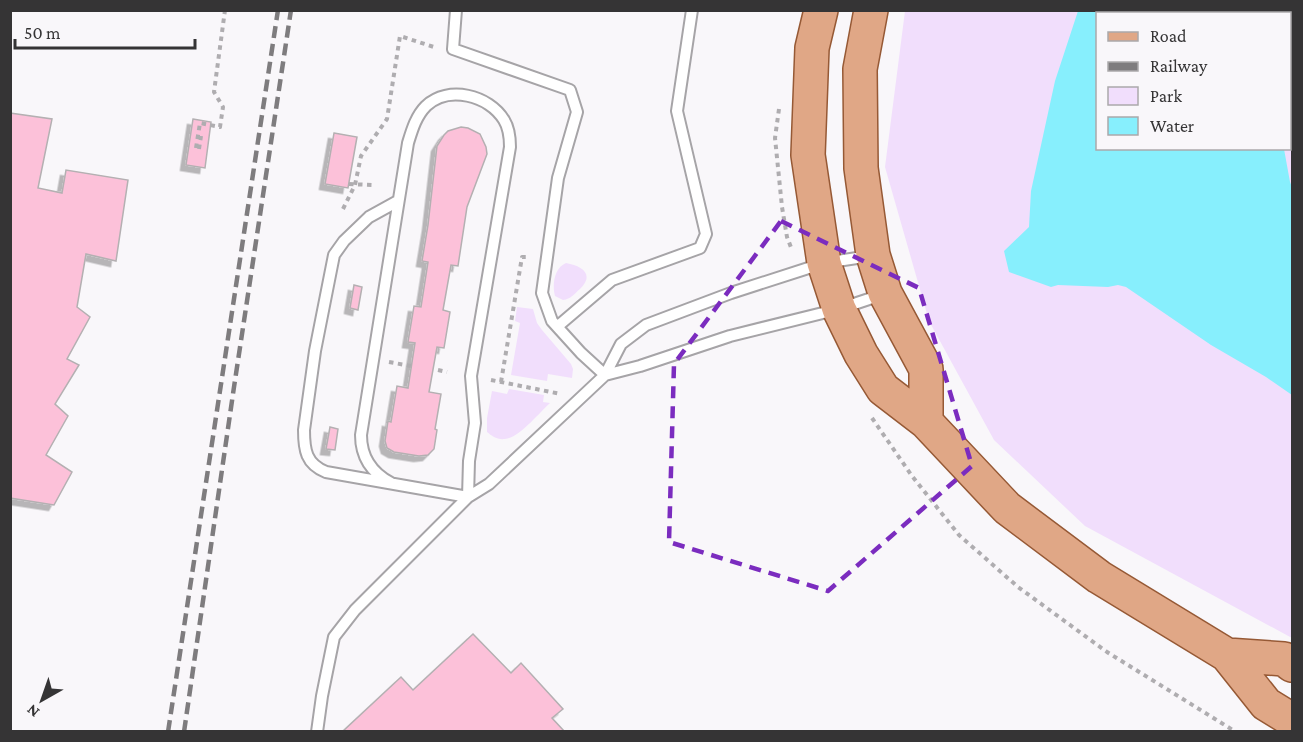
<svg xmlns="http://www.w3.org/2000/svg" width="1303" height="742" viewBox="0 0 1303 742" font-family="'Crimson Pro',serif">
<defs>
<filter id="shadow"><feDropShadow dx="-5.5" dy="5.5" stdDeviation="0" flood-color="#0004"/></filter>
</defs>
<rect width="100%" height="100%" fill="#f9f7fa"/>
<path fill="#f1defc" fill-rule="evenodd" d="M905,11H1292V638L1085,526L994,440L929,321L885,167ZM1098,14H1290V148H1098Z
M566,263C582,266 595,274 580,289C574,294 571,299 563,300L555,296C552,285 554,268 566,263Z
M517,307L533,309L537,323L542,330L571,364L573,369L572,378L548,374L547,381L511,375L520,323L515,321Z
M509,389L544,395L543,402L550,403C540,412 519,438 505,439C497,440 492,436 487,432V418L492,391L507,394Z"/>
<path fill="#87effd" d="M1078,11H1292V109L1290,116V14H1098V148L1284,149L1290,182L1292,187V395L1266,377L1211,345L1126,287L1118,285L1108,287L1058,285L1051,287L1009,272L1004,251L1029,227L1031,191L1055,81Z"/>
<path fill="#fcc1d9" stroke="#b4b0b2" stroke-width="1.5" filter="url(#shadow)" d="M10,113L52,119L38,188L62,193L66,170L128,180L116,261L86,254L77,307L90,317L67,359L79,365L55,404L68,416L46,455L72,472L54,505L10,498Z
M193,119L211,122L205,168L186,165Z
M461,127L468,128L480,134L486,147L487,154L467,207L458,266L451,265L443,310L450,312L444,348L437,347L429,392L441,394L435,429L437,430L434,449L428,455L419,456L394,452L387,448L385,441L388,421L391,422L397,386L408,388L415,343L408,342L414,306L421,307L428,262L422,261L428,225L437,146L444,135L448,131Z
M334,133L357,137L348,188L325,184Z
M354,285L362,287L358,310L350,308Z
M330,427L338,429L335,450L326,449Z
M473,634L511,673L521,663L563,709L552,718L565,732H342L401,677L413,690Z"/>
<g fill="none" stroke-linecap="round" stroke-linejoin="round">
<defs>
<path id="lane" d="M456,10L453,49L570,90L577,112L558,178L542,293L552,321L581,353L605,375
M398,201L369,217L344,241L334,255L315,351L304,430C304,450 306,464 326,472L468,497
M558,326L612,280L700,248L706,234L677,111L692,10
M605,375L640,366L730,336L839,309L881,295
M391,483C372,473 361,458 361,435L408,143C412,130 416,116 426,106C448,85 489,95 504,120C509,128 510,138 510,147L471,376L475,423L469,461L468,497
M317,732L322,696L334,637L355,610L468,497L489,484L605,375L621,344L646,325L731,293L824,263L870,256"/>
<path id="primary" d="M821,10L812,48L808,155L824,263L839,309L861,354L883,389L926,422L1007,508L1099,577L1227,655L1266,704L1292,720
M871,10L860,69L861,168L873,255L885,293L926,369V422
M1227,655L1284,659L1292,665"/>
</defs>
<use href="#lane" stroke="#a6a4a7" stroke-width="14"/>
<use href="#primary" stroke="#965935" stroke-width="36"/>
<path stroke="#afadb0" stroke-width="4" stroke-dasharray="4.5 4.5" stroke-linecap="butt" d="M779,109L775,138L782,207L787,237L792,250
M196,148L200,123L220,127L223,107L214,92L225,10
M199,149L201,136
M349,184L372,185
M343,209L355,185L361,156L387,119L400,36L437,48
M389,362L411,366
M438,370L447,372
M491,380L561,394
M501,382L522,257H530
M872,418L912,476L959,535L1018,587L1107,652L1236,732"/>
<use href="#lane" stroke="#fff" stroke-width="10"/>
<use href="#primary" stroke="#e0a786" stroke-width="33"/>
<path stroke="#7e7c7e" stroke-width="4.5" stroke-dasharray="12 6" stroke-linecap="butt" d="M168,732L278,10
M184,732L234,387L291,10"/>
</g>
<path fill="none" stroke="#7b2cbf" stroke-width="4.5" stroke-dasharray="12 8" stroke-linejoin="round" d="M781,221L919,288L972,466L828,591L669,542L674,364Z"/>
<rect width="1303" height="742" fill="none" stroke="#353435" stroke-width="24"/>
<rect x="1096" y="12" width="195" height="138" fill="#f9f7fa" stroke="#aba9ab" stroke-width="1.5"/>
<rect x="1108" y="32" width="30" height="9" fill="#e0a786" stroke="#aba9ab" stroke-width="1.5"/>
<text x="1150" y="42" font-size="18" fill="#353435">Road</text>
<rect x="1108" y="62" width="30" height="9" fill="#7e7c7e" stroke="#aba9ab" stroke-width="1.5"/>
<text x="1150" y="72" font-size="18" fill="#353435">Railway</text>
<rect x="1108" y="87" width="30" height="18" fill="#f1defc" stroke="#aba9ab" stroke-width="1.5"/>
<text x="1150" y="102" font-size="18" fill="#353435">Park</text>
<rect x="1108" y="117" width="30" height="18" fill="#87effd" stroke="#aba9ab" stroke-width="1.5"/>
<text x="1150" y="132" font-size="18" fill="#353435">Water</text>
<g transform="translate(42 700) rotate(220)" stroke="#f9f7fa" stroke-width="4.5" paint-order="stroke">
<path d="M0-4.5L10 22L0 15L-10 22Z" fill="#353435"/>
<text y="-9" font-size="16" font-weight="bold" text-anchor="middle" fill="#353435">N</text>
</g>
<path d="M15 39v9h180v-9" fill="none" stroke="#353435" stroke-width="3"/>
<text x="24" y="39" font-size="18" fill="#353435" stroke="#f9f7fa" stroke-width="4.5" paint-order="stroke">50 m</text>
</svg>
